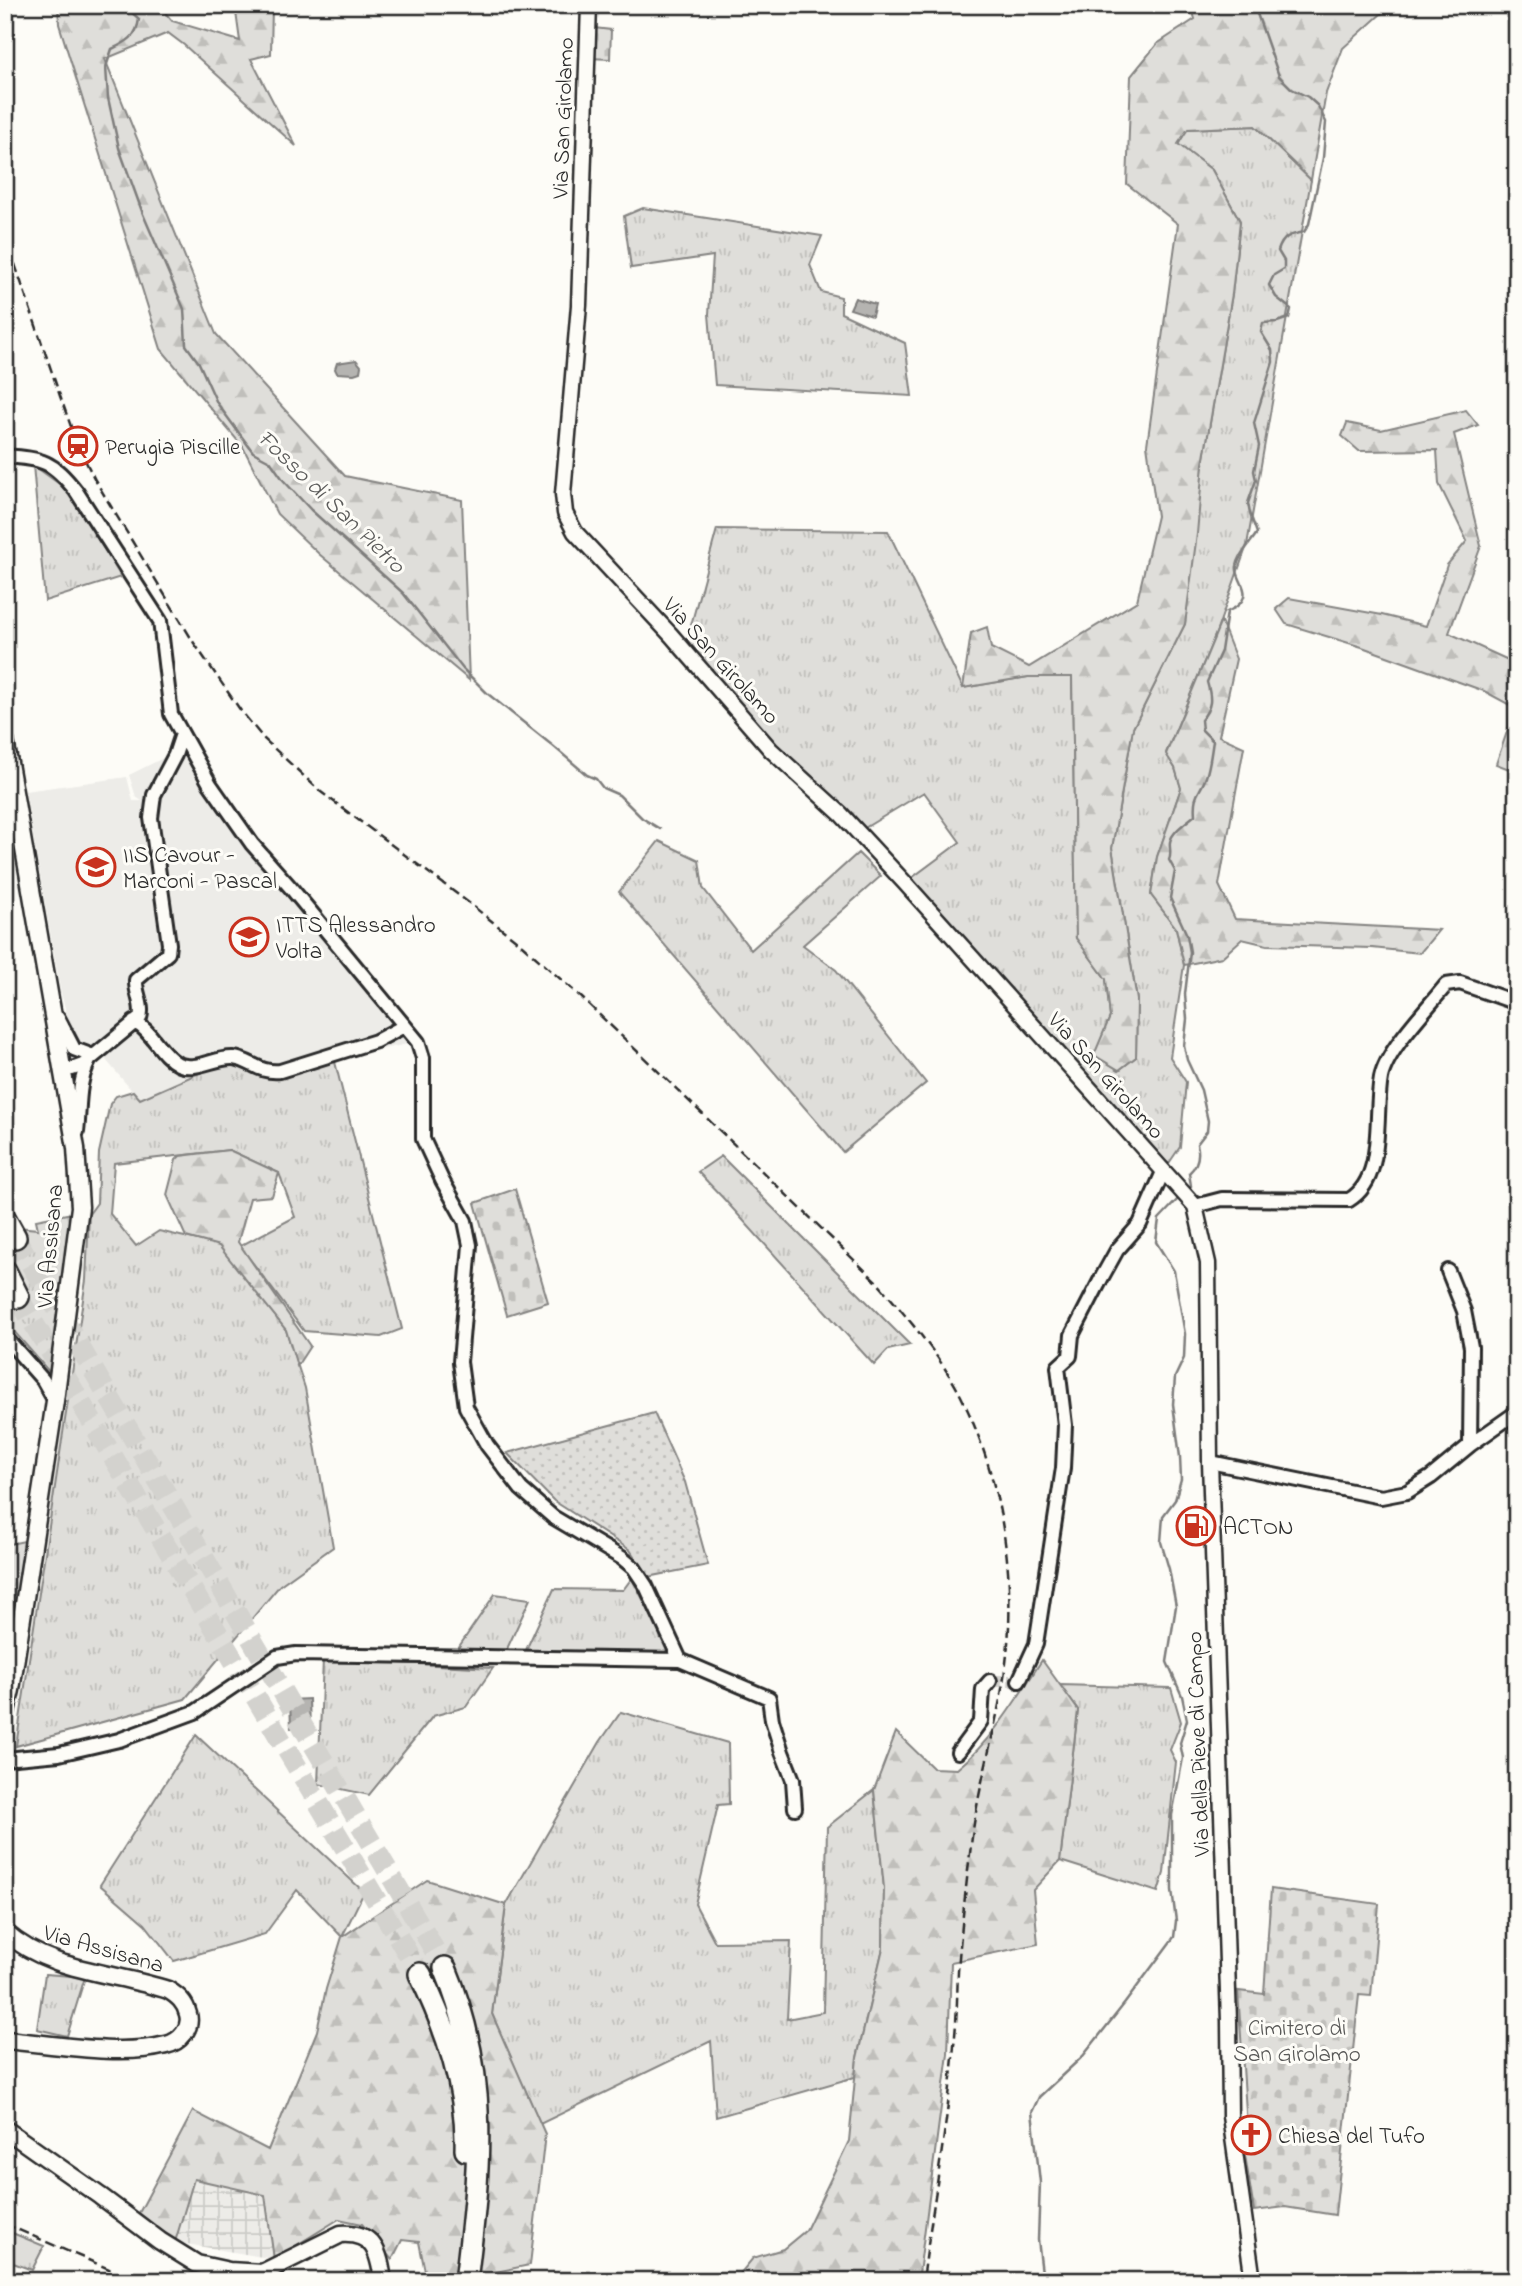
<svg xmlns="http://www.w3.org/2000/svg" width="1522" height="2286" viewBox="0 0 1522 2286" font-family="'Indie Flower',sans-serif">
<defs>
<pattern id="industrial-grid" width="8" height="8" patternUnits="userSpaceOnUse" patternTransform="scale(1.75)"><rect width="8" height="8" fill="#edece8"/><path d="M0 4h8M4 0v8" fill="none" stroke="#cbcbc7"/></pattern>
<pattern id="grass-tufts" width="24" height="20" patternUnits="userSpaceOnUse" patternTransform="scale(1.75)"><rect width="24" height="20" fill="#dfdeda"/><path d="M3 7l-1-3M5 7V3M7 7l1-3M15 17l-1-3M17 17v-4M19 17l1-3" fill="none" stroke="#c0bfbb"/></pattern>
<pattern id="forest-firs" width="22" height="20" patternUnits="userSpaceOnUse" patternTransform="scale(1.75)"><rect width="22" height="20" fill="#dfdeda"/><path d="M5 1l3.5 6h-7zM16 11l3.5 6h-7z" fill="#c0bfbb"/></pattern>
<pattern id="cemetery-stones" width="16" height="16" patternUnits="userSpaceOnUse" patternTransform="scale(1.75)"><rect width="16" height="16" fill="#dfdeda"/><path d="M2 7V4a2 2 0 0 1 4 0v3zM10 15v-3a2 2 0 0 1 4 0v3z" fill="#c0bfbb"/></pattern>
<pattern id="garden-dots" width="8" height="8" patternUnits="userSpaceOnUse" patternTransform="scale(1.75)"><rect width="8" height="8" fill="#dfdeda"/><path d="M2 2h.1M6 6h.1" fill="none" stroke="#c0bfbb" stroke-width="1.8" stroke-linecap="round"/></pattern>
</defs>
<rect width="100%" height="100%" fill="#fdfcf7"/>
<filter id="ink" filterUnits="userSpaceOnUse"><feTurbulence type="fractalNoise" baseFrequency=".0143" numOctaves="2"/><feDisplacementMap in="SourceGraphic" scale="14" xChannelSelector="R" yChannelSelector="G"/><feConvolveMatrix kernelMatrix="1 2 1 2 8 2 1 2 1" color-interpolation-filters="sRGB"/></filter>
<g filter="url(#ink)">
<path fill="#edece8" d="M186,753L418,1042L266,1072L233,1058L139,1099L101,1054L144,1021L147,1015L140,980L175,950L156,807L145,801L163,932L162,946L130,980L136,1012L91,1048L78,1042L71,1028L61,994L25,791L127,777L133,801H142L136,797L129,775L169,755Z"/>
<path fill="url(#industrial-grid)" d="M193,2179L265,2195L274,2259L175,2242Z"/>
<path fill="url(#grass-tufts)" stroke="#858482" stroke-width="2" d="M1255,126L1311,180L1247,545L1215,636L1166,753L1175,768L1181,788L1157,857L1151,895L1176,928L1184,965L1170,1057L1186,1082L1180,1147L1163,1172L905,883L960,842L924,792L858,832L710,679L687,640L717,529L888,531L963,688L1028,677H1072L1076,938L1106,979L1110,1017L1095,1055L1119,1070L1136,1057L1137,1000L1112,848L1133,728L1185,624L1203,464L1232,294L1240,221L1212,170L1178,145L1187,129Z
M643,208L822,236L810,265L821,292L841,297V313L905,343L912,396L715,385L709,314L713,256L631,268L624,216Z
M33,465L69,491L121,577L45,601Z
M659,841L699,860L703,888L751,950L858,853L881,876L803,945L836,970L926,1083L843,1152L619,892Z
M333,1054L402,1329L381,1337L304,1331L240,1246L295,1217L279,1173L229,1150L114,1163L110,1214L136,1246L159,1231L219,1245L286,1330L305,1388L333,1547L280,1585L185,1699L16,1746L86,1280L89,1214L97,1203L99,1153L110,1104L116,1096L133,1091L140,1099L233,1058L266,1072Z
M721,1156L910,1345L888,1350L874,1365L723,1198L698,1172Z
M72,1213L51,1374L5,1321V1285L23,1292L5,1249V1241L7,1243L18,1227L38,1229L36,1220Z
M5,1399L14,1411L9,1443H5Z
M29,1540L13,1655L5,1659V1545Z
M632,1578L671,1654L525,1652L554,1589L623,1590Z
M495,1594L530,1599L506,1651H456Z
M323,1659L493,1668L466,1707L433,1716L369,1795L318,1784Z
M1060,1685L1171,1688L1181,1722L1170,1750L1176,1762L1164,1873L1158,1892L1060,1861L1078,1710Z
M621,1712L728,1743L729,1804L718,1805L695,1904L715,1942L791,1941L787,2019L823,2012L827,1827L874,1790L884,1888L883,1948L857,2058L855,2077L716,2117L711,2041L540,2124L492,2014L506,1905L600,1742Z
M196,1735L364,1892L342,1937L297,1890L265,1934L174,1961L145,1924L100,1885Z
M45,1974L85,1977L67,2036L37,2029Z
M5,2230L44,2246L32,2270L5,2260Z"/>
<path fill="url(#forest-firs)" stroke="#858482" stroke-width="2" d="M58,5H159L172,21L240,41L235,5H272L271,54L251,59L296,146L184,45L168,33L105,59L216,334L345,476L462,500L469,680L319,554L277,514L243,447L161,349L59,24Z
M1191,5H1391L1343,48L1326,93L1311,180L1255,126L1188,129L1178,144L1212,170L1240,221L1232,294L1203,464L1197,534L1185,624L1133,728L1112,848L1137,1000L1136,1057L1119,1070L1094,1055L1110,1017L1106,979L1076,938L1072,677H1028L963,688L971,633L987,627L991,648L1029,667L1137,601L1157,516L1147,445L1178,224L1127,184L1131,76L1157,44L1195,19Z
M1466,410L1478,425L1454,434L1481,546L1449,633L1517,664V772L1496,764L1509,726L1510,705L1484,691L1362,647L1286,624L1276,609L1289,598L1382,615L1426,626L1447,565L1467,541L1439,484L1437,450L1359,451L1342,436L1347,423L1381,430Z
M1221,621L1236,659L1219,736L1244,747L1219,885L1235,919L1439,930L1420,953L1372,948L1267,945L1242,939L1222,957L1184,965L1176,928L1151,895L1157,857L1181,788L1175,768L1166,754Z
M229,1150L279,1173L272,1196L250,1198L238,1242L310,1346L297,1366L286,1330L219,1246L186,1237L167,1195L176,1160L180,1156Z
M1042,1660L1078,1710L1060,1861L1033,1890L1038,1944L951,1962L948,2054L918,2281H734L753,2258L783,2249L806,2230L849,2141L857,2058L883,1948L884,1888L874,1790L896,1732L933,1768L957,1769C991,1742 1018,1697 1042,1660Z
M427,1880L506,1905L492,2014L545,2134L530,2265L490,2273L488,2281H427L419,2242L402,2240L392,2260L362,2224L339,2219L274,2259L265,2195L194,2179L175,2242L139,2213L193,2111L268,2150L317,2031L326,1989L342,1937Z"/>
<path fill="url(#cemetery-stones)" stroke="#858482" stroke-width="2" d="M594,28L611,30L610,59L589,58Z
M515,1189L548,1302L507,1315L475,1203Z
M1271,1889L1379,1904L1371,1996L1359,1995L1335,2215L1285,2207L1254,2211L1243,2143L1262,2142V2127H1247L1238,1991L1264,1994Z"/>
<path fill="url(#garden-dots)" stroke="#858482" stroke-width="2" d="M654,1413L685,1482L708,1565L648,1577L630,1550L554,1501L507,1453Z"/>
<path fill="#b5b4b1" stroke="#7e7d7b" stroke-width="2" d="M855,298L875,304L872,316L850,309Z
M356,360L361,366L360,372L354,374L337,373L335,369L337,363Z
M309,1699L310,1727L291,1728L290,1700Z"/>
<g fill="none" stroke-linecap="round" stroke-linejoin="round">
<path stroke="#7e7d7b" stroke-width="2.5" d="M124,5L139,19C137,37 127,42 112,49L106,67L108,98L119,148L143,214L184,309L186,345L199,363L217,403L253,452L270,461L284,481L311,510L403,593L463,669L488,694L553,746L587,775L596,779L603,788L619,795L642,818L660,829
M1188,1190L1191,1186L1189,1173C1198,1165 1200,1156 1197,1144L1207,1131L1208,1121L1201,1090L1187,1060L1184,1046L1187,1019L1185,994L1190,952L1187,935L1170,898L1175,871L1169,860C1172,853 1169,848 1170,842C1172,831 1187,822 1195,815C1193,793 1200,794 1206,777C1210,765 1211,753 1213,741L1202,730L1201,720C1212,707 1212,699 1207,682L1221,651L1227,612C1230,610 1233,609 1236,607C1256,592 1234,579 1237,566C1239,554 1251,543 1257,533L1250,514L1248,503L1256,480L1254,471L1259,446L1254,423L1273,362L1272,350L1261,332L1263,323L1277,322L1289,318L1291,309L1276,297L1269,285L1274,275L1284,269V261L1278,251C1283,236 1289,235 1304,232L1309,224L1323,158L1326,122L1318,106L1308,97L1292,89L1279,76L1254,5
M1043,2281L1038,2240L1040,2182L1032,2112L1039,2097L1083,2056L1125,2003L1174,1937L1176,1921L1172,1890V1815L1183,1758L1180,1743L1187,1720L1182,1696L1167,1662L1176,1606L1169,1569L1161,1542L1163,1516L1175,1500L1181,1479L1180,1457L1173,1404L1175,1377L1184,1358L1185,1334L1174,1271L1156,1242L1159,1219L1180,1197"/>
<path stroke="#d3d2ce" stroke-width="12" stroke-dasharray="12 6" stroke-linecap="butt" d="M990,1681H1019"/>
<path stroke="#d3d2ce" stroke-width="21" stroke-dasharray="21 10" stroke-linecap="butt" d="M15,1237L445,1968
M18,1297L420,1974"/>
<defs>
<path id="minor" d="M5,456C44,459 52,461 76,491L160,621L171,714L210,784L252,844L291,888L418,1042L423,1058V1139L442,1180L465,1221L470,1245L460,1362L466,1407L487,1445L521,1489L553,1517L622,1558L634,1568L646,1586L680,1660L769,1698L772,1720L782,1752L793,1780L795,1808
M58,1018L74,1049L93,1056
M134,1022C152,1030 160,1055 178,1064C195,1072 215,1057 233,1058C252,1060 257,1073 280,1071L376,1041L404,1026
M61,1068L72,1069L83,1065L140,1018C144,1005 135,993 136,980L168,953L169,944L151,818L154,795L175,755L182,734
M77,1132C80,1108 77,1084 89,1061
M1195,1206L1222,1199L1349,1200C1386,1178 1374,1116 1381,1078C1387,1049 1427,1009 1446,985L1460,983L1517,1003
M1448,1271L1464,1311L1471,1347L1470,1445
M5,1337L43,1380L55,1401
M1210,1462L1381,1497L1407,1492L1431,1477L1470,1445L1517,1412
M1019,1681L1036,1644L1063,1468L1065,1425L1058,1367L1070,1356L1072,1335L1102,1277L1117,1250L1140,1224L1163,1172
M958,1752L981,1721L983,1689L990,1681
M5,1759L59,1754L119,1740L195,1712L277,1657L296,1654L680,1660"/>
<path id="tertiary" d="M589,5L579,305L563,494L565,513L575,532L671,635L771,750L841,814L905,883L1195,1206L1208,1263L1210,1462L1229,2021L1230,2116L1253,2281"/>
<path id="secondary" d="M5,740L76,1148L80,1207L55,1401L11,1690L5,1716
M5,1932C50,1972 113,1972 168,1990C178,1996 185,2002 188,2014C192,2028 180,2042 166,2045C120,2057 53,2044 5,2040
M5,2129L100,2196L160,2241L197,2264L229,2271L262,2273L341,2234C374,2232 379,2252 383,2281"/>
<path id="motorway" d="M5,1219L15,1237
M5,1271L18,1297
M445,1968C490,2075 480,2168 466,2281
M420,1974C446,2028 468,2088 466,2150"/>
</defs>
<use href="#minor" stroke="#2b2b2b" stroke-width="18"/>
<use href="#tertiary" stroke="#2b2b2b" stroke-width="19"/>
<use href="#secondary" stroke="#2b2b2b" stroke-width="21"/>
<use href="#motorway" stroke="#2b2b2b" stroke-width="26"/>
<use href="#minor" stroke="#fdfcf7" stroke-width="12"/>
<use href="#tertiary" stroke="#fdfcf7" stroke-width="14"/>
<use href="#secondary" stroke="#fdfcf7" stroke-width="16"/>
<use href="#motorway" stroke="#fdfcf7" stroke-width="21"/>
<path stroke="#2b2b2b" stroke-width="2.5" stroke-dasharray="10 5" stroke-linecap="butt" d="M5,235L60,396L78,446L95,480L194,643L241,711L264,739L321,792L469,903L522,945L582,998L876,1281C907,1317 939,1354 961,1396C1001,1477 1017,1574 1006,1663C998,1725 978,1784 971,1845C966,1887 961,1929 958,1971C957,1996 957,2020 954,2045C948,2124 933,2202 923,2281
M5,2224L109,2269L129,2281"/>
</g>
</g>
<defs>
<symbol id="station-ring" viewBox="-11 -11 22 22"><circle r="9.5" fill="#fdfcf7" stroke="#c8321e" stroke-width="1.5"/><path d="M-3-6H3Q5-6 5-4V2Q5 4 3 4L4.5 6H3L1.5 4h-3L-3 6H-4.5L-3 4Q-5 4-5 2V-4Q-5-6-3-6ZM-3.5-4v3h7v-3ZM-3.5 1v1.5H-2V1ZM2 1v1.5H3.5V1Z" fill="#c8321e"/></symbol>
<symbol id="university-ring" viewBox="-11 -11 22 22"><circle r="9.5" fill="#fdfcf7" stroke="#c8321e" stroke-width="1.5"/><path d="M0-5L7-2L0 1L-7-2ZM-4 1L0 2.5L4 1V4Q0 6-4 4Z" fill="#c8321e"/></symbol>
<symbol id="fuel-ring" viewBox="-11 -11 22 22"><circle r="9.5" fill="#fdfcf7" stroke="#c8321e" stroke-width="1.5"/><path d="M-5.5-6h7V0h2V4h1.3V-2.5L3-4.5l.8-.8L6-3V5H2.5V1h-1V6h-7ZM-4.2-4.7v3.2H.2V-4.7Z" fill="#c8321e"/></symbol>
<symbol id="church-ring" viewBox="-11 -11 22 22"><circle r="9.5" fill="#fdfcf7" stroke="#c8321e" stroke-width="1.5"/><path d="M-1.2-6h2.4v3.5h3.3v2.4h-3.3V6h-2.4V-.1h-3.3v-2.4h3.3Z" fill="#c8321e"/></symbol>
</defs>
<g fill-rule="evenodd">
<use href="#station-ring" x="56" y="424" width="44" height="44"/>
<use href="#university-ring" x="74" y="845" width="44" height="44"/>
<use href="#university-ring" x="227" y="915" width="44" height="44"/>
<use href="#fuel-ring" x="1174" y="1504" width="44" height="44"/>
<use href="#church-ring" x="1229" y="2113" width="44" height="44"/>
</g>
<g text-anchor="middle" stroke-width="6" stroke-linejoin="round" paint-order="stroke">
<g font-size="23" fill="#2b2b2b" stroke="#fdfcf7">
<text transform="translate(562 118) rotate(-88)" y="8">Via San Girolamo</text>
<text transform="translate(722 660) rotate(48)" y="8">Via San Girolamo</text>
<text transform="translate(1107 1075) rotate(48)" y="8">Via San Girolamo</text>
<text transform="translate(49 1246) rotate(-85)" y="8">Via Assisana</text>
<text transform="translate(1197 1744) rotate(-92)" y="8">Via della Pieve di Campo</text>
<text transform="translate(104 1948) rotate(16)" y="8">Via Assisana</text>
</g>
<g font-size="23" fill="#2b2b2b" stroke="#fdfcf7" text-anchor="start">
<text x="105" y="454">Perugia Piscille</text>
<text x="123" y="862">IIS Cavour -<tspan x="123" dy="26">Marconi - Pascal</tspan></text>
<text x="276" y="932">ITTS Alessandro<tspan x="276" dy="26">Volta</tspan></text>
<text x="1223" y="1534">ACTON</text>
<text x="1278" y="2143">Chiesa del Tufo</text>
</g>
<g font-size="23" fill="#585857" stroke="#fdfcf7">
<text x="1297" y="2035">Cimitero di<tspan x="1297" dy="26">San Girolamo</tspan></text>
</g>
<g font-size="24" font-style="italic" fill="#5b5b5a" stroke="#fdfcf7">
<text transform="translate(332 501) rotate(44)" y="8">Fosso di San Pietro</text>
</g>
</g>
<rect width="1522" height="2286" fill="none" stroke="#fdfcf7" stroke-width="28"/>
<rect x="14" y="14" width="1494" height="2258" fill="none" stroke="#2b2b2b" stroke-width="2.5" filter="url(#ink)"/>
</svg>
